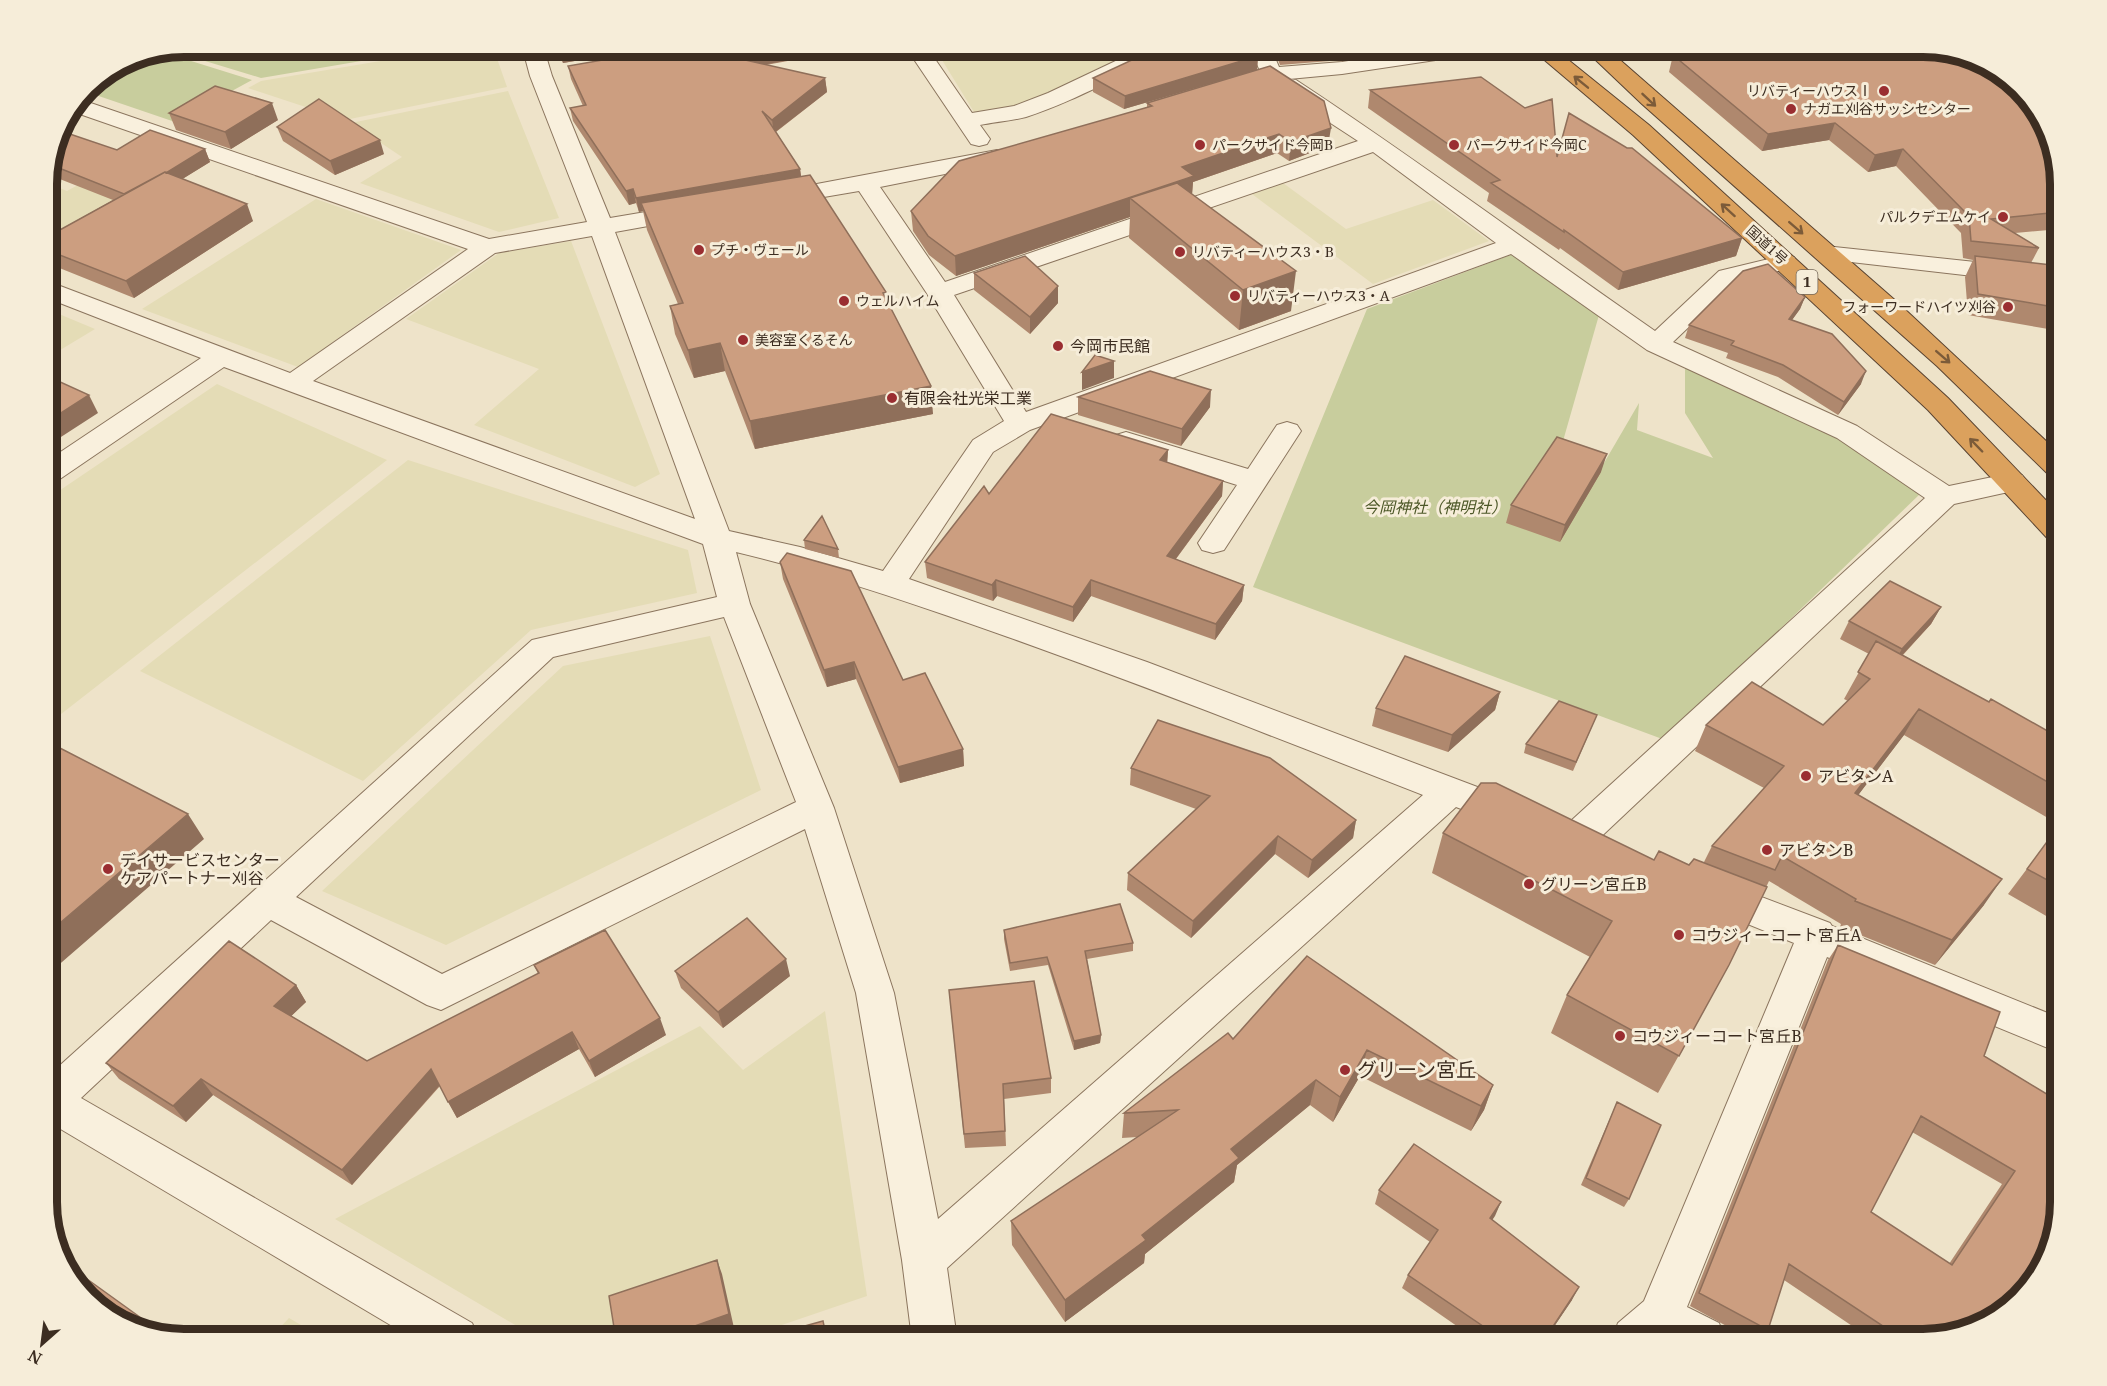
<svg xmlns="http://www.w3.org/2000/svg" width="2107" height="1386" viewBox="0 0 2107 1386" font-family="'Noto Serif','Noto Sans JP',serif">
<rect width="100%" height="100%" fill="#eee3c9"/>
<path fill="#e4dcb6" d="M470,46L493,47L507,87L345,120L248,88L261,81Z
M971,46H1117L1127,54L1053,91L1013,108L974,112L942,60Z
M379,47V46L450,47L382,58Z
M508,91L559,218L499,232L360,183L402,157L351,123Z
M158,141L208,159L47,249V183L67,191Z
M1283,183L1346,229L1433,200L1489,241L1373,284L1252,194Z
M316,199L461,250L298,367L142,309Z
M571,241L660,474L635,487L474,425L539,369L406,319L499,253Z
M47,309L95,329L47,358Z
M217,384L387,460L47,725V499Z
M408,460L688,550L697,593L531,630L363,781L140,671Z
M710,636L761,790L446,945L322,891L563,666Z
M825,1011L867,1296L741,1339H539L335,1219L700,1026L743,1070Z
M289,1318L325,1339H269Z"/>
<path fill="#c8cd9d" d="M184,47H371L373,59L261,78L169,50Z
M159,51L252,80L175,122L84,91L87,87L132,57Z
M1513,254L1599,315L1561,448L1604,463L1639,403L1637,430L1713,458L1685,413V366L1837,437L1921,493L1665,740L1253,587L1367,309Z"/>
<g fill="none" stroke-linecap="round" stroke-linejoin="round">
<defs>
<path id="minor" d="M522,46H543L552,76L610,218L687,205L695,207L699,212L695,217L687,219L615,232L729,531L800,547L883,571L973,440L1004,421L926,292L859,191L777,205L769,203L765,198L769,193L997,150L1005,152L1008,157L1005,162L880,187L945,282L1358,141L1280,90L1277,85L1280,80L1285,79L1236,91L1228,90L1225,85L1228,80L1260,71L1249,46H1270L1279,67L1342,62L1444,46H1499L1496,50L1489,52L1342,74L1289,79L1296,80C1418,160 1535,248 1655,331L1719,271L1785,255L1794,257L1797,262L1794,267L1737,281L1673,342L1857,426L1949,486L2012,473L2022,475L2027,482L2022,489L1954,504L1588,849L1575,853L1562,849L1557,839L1562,829L1925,498L1837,438L1647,350L1511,254L1030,430L993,452L909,579L1147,662L1525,805L1531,815L1525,825L1513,829L1456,807L947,1268L957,1339H912L902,1260L856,993L805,829L441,1010L427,1005L271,920L81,1098L472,1323L479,1339H414L47,1121V1077L532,640L717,597L703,544L224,367L57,481L47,483V461L201,358L47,298V281L290,373L468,249L71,111L79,99L489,239L587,222L530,76ZM1373,152L1496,243L1026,412L954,295ZM592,236L695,519L313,381L495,253ZM736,552C829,574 918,605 1008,637C1148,687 1285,741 1423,795L938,1219L894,993L834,808L750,604ZM724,617L796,802L442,974L296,897L553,657Z
M905,46H926L972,113L1014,106L1048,93L1124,57L1150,46H1181L1178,50C1127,70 1079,100 1026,117C1011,121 995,122 980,125L990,139L987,144L979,146L971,144Z
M1825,246L2060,271V286L1816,258L1813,253L1816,248Z
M1287,422L1297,425L1301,431L1224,550L1213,553L1202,550L1198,543L1237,485L1116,447L1112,441L1116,435L1126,432L1248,469L1277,425Z
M1714,879L1830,923L1832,926L2060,1018V1053L1827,957L1687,1307L1719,1323L1725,1339H1612L1618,1323L1644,1301L1794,943L1701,905L1696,894L1701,883Z"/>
<path id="highway" d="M1528,46H1551L1649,125L1948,398L2060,515V543L2049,540L1928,410L1633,135Z
M1581,46H1604L1897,302L2060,454V479L2050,476L1937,366L1642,104Z"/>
</defs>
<use href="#minor" stroke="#8b755e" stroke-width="2"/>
<use href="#highway" stroke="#594331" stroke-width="2"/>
<use href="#minor" fill="#f9f0dd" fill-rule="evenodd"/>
<use href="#highway" fill="#dba15d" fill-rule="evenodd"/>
</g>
<path fill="#af886e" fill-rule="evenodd" d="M555,46H662L563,63Z
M1273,46H1426L1342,60L1280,65Z
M1727,46H1923L2060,184V229L2015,233L2039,248L2031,263L2060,266V331L1968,315L1965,277L1973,260L1963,258L1961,233L1896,166L1868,172L1829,140L1762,151L1669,72L1673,55L1730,49Z
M864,47L766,65L825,78L827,92L776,132L800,169L801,176L887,300L933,414L755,449L725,371L694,378L675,334L670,306L678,304L647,230L643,211L639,212L636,203L629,205L573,121L570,108L583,106L571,79L568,66Z
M1258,56L1257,70L1124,109L1093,92V78Z
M1270,66L1328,146L1289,161L1277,153L1193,182L1192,194L1291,311L1239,330L1129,238L1130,217L956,276L929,255L913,231L911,211L1147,107V103Z
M1370,90L1557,157L1742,238L1736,256L1618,290L1560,248L1559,250L1487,201L1489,193L1368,108Z
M169,113L278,120L231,149L176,130Z
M277,127L384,154L335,175L283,141Z
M57,131L117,150L205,149L210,162L182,179L253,221L134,298L47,263V237L113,200L47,174Z
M974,273L1058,286V303L1030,334L974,290Z
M1805,297L1800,309L1792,320L1861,384L1838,415L1778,377L1726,358L1728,353L1685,338L1689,325Z
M1078,397L1210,407L1181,446L1078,415Z
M1168,450L1167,462L1223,481L1222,496L1176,559L1244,585L1242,601L1215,640L1091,596L1073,622L997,596L993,601L927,578L925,562L989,494Z
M1601,472L1560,542L1506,523L1511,505Z
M804,540L838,549L839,558L805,549Z
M780,562L903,680L963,749L964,766L900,783L856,679L827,687L783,579Z
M1941,607L1931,624L1903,655L1989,702L2060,738V924L2008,894L2060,825L1904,735L1858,795L1984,905L1935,965L1840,927L1841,924L1769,881L1729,965L1658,1093L1551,1033L1567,995L1590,957L1432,873L1443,833L1689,865L1704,862L1712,846L1764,788L1695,751L1706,725H1823L1848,701L1844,699L1869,654L1840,639L1849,621Z
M1500,692L1495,710L1448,752L1372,726L1376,708Z
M1597,715L1573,771L1524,753L1526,744Z
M1131,768L1356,820L1353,838L1308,878L1275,854L1191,938L1127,890L1128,873L1196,809L1130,785Z
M1004,930L1133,943V951L1087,959L1101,1035L1100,1043L1074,1050L1048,965L1010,971L1004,939Z
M1838,945L1984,1056L2060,1102L1923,1340H1873L1784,1280L1768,1330L1760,1340H1752L1690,1306L1828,960ZM1912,1132L2002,1184L1949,1264L1871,1212Z
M1307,956L1493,1085L1484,1110L1471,1131L1360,1076L1333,1122L1310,1105L1237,1165L1234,1182L1145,1254L1144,1263L1065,1322L1012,1245L1011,1221L1137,1137L1122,1138L1124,1113L1233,1039Z
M534,965L666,1035L595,1077L579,1049L457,1118L440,1086L352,1185L213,1095L186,1122L119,1079L106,1063L296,985L306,1002L291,1016L367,1061L538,974Z
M675,971L790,976L723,1028L681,988Z
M949,990L1051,1078V1093L1004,1099L1006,1146L965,1148Z
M1617,1102L1629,1199L1624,1207L1581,1185Z
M1379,1190L1501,1202L1492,1220L1572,1300L1549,1334L1557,1340H1477L1402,1288L1408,1275L1430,1242L1375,1204Z"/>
<path fill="#8f6f5a" d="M581,46H662L563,63L560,50Z
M792,46H864V47L734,70L732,57Z
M1344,46H1426L1342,60Z
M1258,56L1257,70L1124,109L1125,96Z
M825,78L827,92L774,133L772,120Z
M272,103L278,120L231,149L225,132Z
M1835,123L1829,140L1762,151L1768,134Z
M1331,128L1328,146L1289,161L1291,142Z
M1279,134L1277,153L1193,182L1192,195L1130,198V217L956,276L955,256L1182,167Z
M380,140L384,154L335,175L330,161Z
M205,149L210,162L134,209L128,196Z
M1903,149L1896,166L1868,172L1875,155Z
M800,169L802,183L641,203L643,211L639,212L636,198Z
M633,189L636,203L629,205L626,191Z
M247,204L253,221L134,298L126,281Z
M1742,238L1736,256L1618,290L1623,272Z
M1296,271L1291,311L1239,330L1243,290Z
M1058,286V303L1030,334V317Z
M1805,297L1800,309L1784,331L1789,319Z
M720,343L725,371L694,378L688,350Z
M1114,361V378L1082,390V372Z
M1866,371L1861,384L1838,415L1844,402Z
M931,386L933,414L755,449L750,421Z
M1211,390L1210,407L1181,446L1182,429Z
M89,395L98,413L47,446V422Z
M1168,450L1167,466L1160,460Z
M1607,454L1601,472L1560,542L1565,525Z
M1223,481L1222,496L1166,572L1167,556Z
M996,580L997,596L993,601L992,585Z
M1091,580V596L1073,622V607Z
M1244,585L1242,601L1215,640L1216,624Z
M1941,607L1931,624L1892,666L1902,649Z
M854,662L856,679L827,687L824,670Z
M1500,692L1495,710L1448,752L1452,735Z
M1919,709L1904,735L1840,819L1855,793Z
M963,749L964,766L900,783L898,767Z
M188,814L204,839L47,975V934Z
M1356,820L1353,838L1308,878L1312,860Z
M1278,836L1275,854L1191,938L1193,921Z
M2002,879L1984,905L1935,965L1952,940Z
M786,959L790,976L723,1028L718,1012Z
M296,985L306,1002L284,1023L274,1006Z
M660,1018L666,1035L595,1077L589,1061Z
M572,1032L579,1049L457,1118L448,1102Z
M1101,1035L1100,1043L1074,1050V1041Z
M1367,1050L1360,1076L1333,1122L1340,1097Z
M431,1069L440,1085L352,1185L342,1170Z
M201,1079L213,1095L186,1122L173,1106Z
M1316,1080L1310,1105L1237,1165L1234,1182L1145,1254L1144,1263L1065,1322V1300L1142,1235L1231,1149Z
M1493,1085L1484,1110L1471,1131L1481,1106Z
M1501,1202L1495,1216L1484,1232L1490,1218Z
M717,1260L722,1274L734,1328L701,1340H655Z
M1579,1287L1572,1300L1545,1340Z"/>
<path fill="#cc9e80" stroke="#8f6f5a" stroke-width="1.5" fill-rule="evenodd" d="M558,46H581L560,50Z
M683,46H792L732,57L825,78L772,120L762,111L800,169L636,198L633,189L626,191L570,108L586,105L568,66Z
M1162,46H1254L1258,56L1125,96L1093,78Z
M1280,46H1343L1282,51Z
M1748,46H1923L1999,70L2042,116L2060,184V212L1991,219L2039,248L1971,241L1969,216L1903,149L1875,155L1835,123L1768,134L1673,55Z
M1270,66L1324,101L1331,128L1291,142L1279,134L1182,167L1194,176L955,256L928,236L911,211L959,161L1152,106L1147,103Z
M1481,77L1525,108L1552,99L1557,157L1569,113L1627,148H1632L1742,238L1623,272L1564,230V232L1491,183L1500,180L1370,90Z
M215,86L272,103L225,132L169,113Z
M319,99L380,140L330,161L277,127Z
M58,130L117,150L150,130L205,149L166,173L165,172L124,194L49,164Z
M165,172L247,204L126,281L47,250V237Z
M810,175L886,292L883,293L931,386L750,421L720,343L688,350L670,306L683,303L641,203Z
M1177,183L1296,271L1243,290L1130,198Z
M1025,256L1058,286L1030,317L974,273Z
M1975,256L2060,266V308L1978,294Z
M1768,264L1805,297L1789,319L1832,334L1866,371L1844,402L1783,365L1731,345L1734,341L1689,325L1743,271Z
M1095,355L1114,361L1082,372Z
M1150,371L1211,390L1182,429L1078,397Z
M47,376L89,395L47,422Z
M1051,414L1168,450L1160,460L1223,481L1167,556L1244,585L1216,624L1091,580L1073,607L996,580L992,585L925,562L984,486L989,494Z
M1557,437L1607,454L1565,525L1511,505Z
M822,516L838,549L804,540Z
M787,553L851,571L903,680L925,673L963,749L898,767L854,662L824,670L780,562Z
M1890,581L1941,607L1902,649L1849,621Z
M1876,641L1989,702L1991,699L2060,738V789L1919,709L1855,793L2002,879L1952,940L1855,901L1856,899L1782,856L1775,870L1712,846L1784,766L1706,725L1752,682L1823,725L1870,679L1858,672Z
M1405,656L1500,692L1452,735L1376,708Z
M1559,701L1597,715L1576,762L1526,744Z
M1158,720L1270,758L1356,820L1312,860L1278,836L1193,921L1128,873L1210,796L1131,768Z
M56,746L188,814L47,934V753Z
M1481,783H1496L1654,860L1659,851L1689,865L1694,859L1767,887L1729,965L1679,1056L1567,995L1612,921L1443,833Z
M2060,824V887L2027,869Z
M1120,904L1133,943L1085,951L1101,1035L1074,1041L1047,957L1010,963L1004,930Z
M747,918L786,959L718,1012L675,971Z
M605,930L660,1018L589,1061L572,1032L448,1102L431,1069L342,1170L201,1079L173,1106L106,1063L229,941L296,985L274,1006L367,1061L539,973L534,965Z
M1838,945L2000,1012L1984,1056L2060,1102V1202L2037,1278L1991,1321L1923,1340H1904L1789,1264L1768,1330L1699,1293ZM1921,1116L2015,1171L1952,1265L1871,1212Z
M1307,956L1493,1085L1481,1106L1367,1050L1340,1097L1316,1080L1231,1149L1239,1158L1142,1235L1146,1240L1065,1300L1011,1221L1178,1110L1124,1113L1228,1033L1233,1039Z
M1034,981L1051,1078L1003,1084L1005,1131L964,1134L949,990Z
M1617,1102L1661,1125L1629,1199L1586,1178Z
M1414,1144L1501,1202L1490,1218L1579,1287L1548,1334L1557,1340H1489L1493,1333L1408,1275L1438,1230L1379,1190Z
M717,1260L729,1314L655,1340H616L609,1296Z
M87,1279L162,1333L108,1316L79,1286Z
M823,1321L827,1340H754Z"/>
<defs><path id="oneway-shaft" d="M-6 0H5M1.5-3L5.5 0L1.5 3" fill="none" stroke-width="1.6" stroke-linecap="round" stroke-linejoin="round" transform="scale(1.5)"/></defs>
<g stroke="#7c5b39">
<use href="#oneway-shaft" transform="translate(1581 82) rotate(-141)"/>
<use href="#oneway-shaft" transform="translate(1649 100) rotate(43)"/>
<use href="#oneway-shaft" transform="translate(1728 210) rotate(-138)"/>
<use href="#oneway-shaft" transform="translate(1796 228) rotate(41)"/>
<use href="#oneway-shaft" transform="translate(1943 357) rotate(41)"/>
<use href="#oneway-shaft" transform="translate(1976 445) rotate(-134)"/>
</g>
<g fill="#9a2e31" stroke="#f6edd9" stroke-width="2">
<circle cx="1884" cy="91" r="6"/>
<circle cx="1791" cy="109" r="6"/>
<circle cx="1200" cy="145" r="6"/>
<circle cx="1454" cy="145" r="6"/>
<circle cx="2003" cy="217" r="6"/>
<circle cx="699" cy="250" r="6"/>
<circle cx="1180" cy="252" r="6"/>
<circle cx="1235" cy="296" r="6"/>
<circle cx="844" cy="301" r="6"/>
<circle cx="2008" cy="307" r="6"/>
<circle cx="743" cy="340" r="6"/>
<circle cx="1058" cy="346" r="6"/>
<circle cx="892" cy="398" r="6"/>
<circle cx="1806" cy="776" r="6"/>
<circle cx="1767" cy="850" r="6"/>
<circle cx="108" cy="869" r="6"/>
<circle cx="1529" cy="884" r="6"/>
<circle cx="1679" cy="935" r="6"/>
<circle cx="1620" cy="1036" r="6"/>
<circle cx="1345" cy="1070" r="6"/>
</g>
<g text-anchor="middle" stroke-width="6" stroke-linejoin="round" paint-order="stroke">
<g font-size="14" fill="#3c2d21" stroke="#f6edd9" text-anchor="start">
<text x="1872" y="96" text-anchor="end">リバティーハウスⅠ</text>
<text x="1803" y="114">ナガエ刈谷サッシセンター</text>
<text x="1212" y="150">パークサイド今岡B</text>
<text x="1466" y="150">パークサイド今岡C</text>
<text x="1991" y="222" text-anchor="end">パルクデエムケイ</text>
<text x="711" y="255">プチ・ヴェール</text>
<text x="1192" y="257">リバティーハウス3・B</text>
<text x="1247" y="301">リバティーハウス3・A</text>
<text x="856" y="306">ウェルハイム</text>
<text x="1996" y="312" text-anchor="end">フォーワードハイツ刈谷</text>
<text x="755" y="345">美容室くるそん</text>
</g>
<g font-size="14" fill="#3c2d21" stroke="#f6edd9">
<text transform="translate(1767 245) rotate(42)" y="5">国道1号</text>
</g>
<rect fill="#f6edd9" stroke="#746758" stroke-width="1.5" x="1796.5" y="270" width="21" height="24" rx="4.5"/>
<g font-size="15" font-weight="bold" fill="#3c2d21">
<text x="1807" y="287">1</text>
</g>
<g font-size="16" fill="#3c2d21" stroke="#f6edd9" text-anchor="start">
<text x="1070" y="352">今岡市民館</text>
<text x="904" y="404">有限会社光栄工業</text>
<text x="1818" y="782">アビタンA</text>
<text x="1779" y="856">アビタンB</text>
<text x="120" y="866">デイサービスセンター<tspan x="120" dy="18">ケアパートナー刈谷</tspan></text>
<text x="1541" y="890">グリーン宮丘B</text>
<text x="1691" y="941">コウジィーコート宮丘A</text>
<text x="1632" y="1042">コウジィーコート宮丘B</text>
</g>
<g font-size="16" font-style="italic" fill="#4d5828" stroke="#f6edd9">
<text x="1435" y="513">今岡神社（神明社）</text>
</g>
<g font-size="20" fill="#3c2d21" stroke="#f6edd9" text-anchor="start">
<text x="1357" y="1077">グリーン宮丘</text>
</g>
</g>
<path d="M0 0H2107V1386H0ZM184 57H1923A127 127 0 0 1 2050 184V1202A127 127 0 0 1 1923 1329H184A127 127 0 0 1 57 1202V184A127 127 0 0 1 184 57Z" fill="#f6edd9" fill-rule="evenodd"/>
<path fill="none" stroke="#3c2d21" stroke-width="8" d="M184 57H1923A127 127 0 0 1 2050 184V1202A127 127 0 0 1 1923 1329H184A127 127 0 0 1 57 1202V184A127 127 0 0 1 184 57Z"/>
<g transform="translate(42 1344) rotate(208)" stroke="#f6edd9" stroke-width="4.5" paint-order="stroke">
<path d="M0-4.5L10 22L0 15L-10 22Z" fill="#3c2d21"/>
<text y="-9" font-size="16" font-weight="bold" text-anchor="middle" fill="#3c2d21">N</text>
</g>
</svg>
